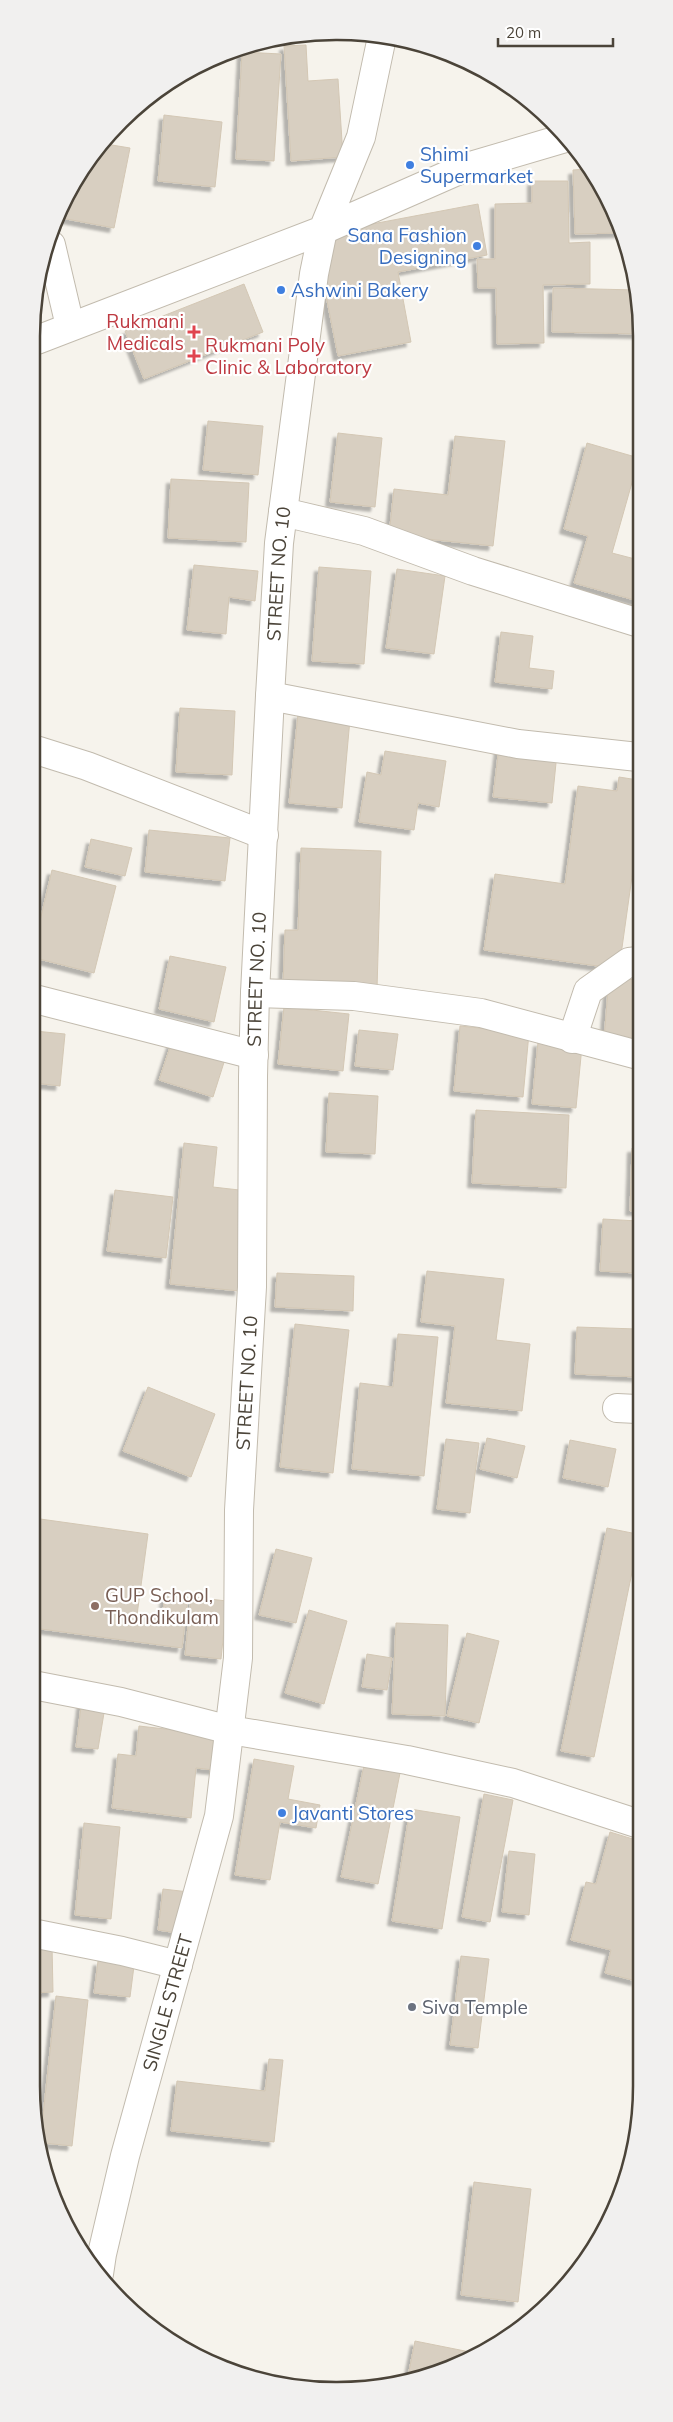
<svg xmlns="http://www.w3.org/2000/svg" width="673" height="2422" viewBox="0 0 673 2422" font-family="Mulish,sans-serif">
<defs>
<filter id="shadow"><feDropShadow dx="-4.5" dy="4.5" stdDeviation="1" flood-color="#0004"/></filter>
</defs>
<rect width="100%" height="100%" fill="#f6f3ec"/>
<path fill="#d8cfc1" stroke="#d3c7b4" filter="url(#shadow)" d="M306,45L308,81L338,79L343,157L291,161L284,46Z
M242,52L281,54L274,161L236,159Z
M164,115L222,122L215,187L158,181Z
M106,144L130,148L114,228L61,218L83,167Z
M587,169L610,202L620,233L575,234L573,170Z
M532,181H568L569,243L590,242V284L543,285L544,343L497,344L496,288H478L477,259H495V204L532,203Z
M478,204L487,255L398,272L411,342L338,356L314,235Z
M244,284L263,332L144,379L125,331Z
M553,288L637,290L639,297V334L552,332Z
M208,421L263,426L258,475L203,470Z
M338,433L382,438L375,507L330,502Z
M455,436L505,441L493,546L389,535L394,489L448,495Z
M587,443L639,458L612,553L639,560L638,601L574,583L588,536L564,529Z
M171,479L249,483L246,542L168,538Z
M194,565L258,571L255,601L229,597L226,634L187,630Z
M319,567L371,571L364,664L312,661Z
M397,569L445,576L434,654L386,648Z
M501,632L533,636L529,668L554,671L552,689L495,682Z
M180,708L235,711L232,775L176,772Z
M298,714L350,719L342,808L289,803Z
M499,747L557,753L552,803L493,797Z
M385,751L446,761L439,807L418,803L414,830L359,822L367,772L381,775Z
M619,777L638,780V834L619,969L484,950L495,874L565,884L578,786L617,791Z
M149,830L230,838L225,881L145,872Z
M91,839L132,848L125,876L85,867Z
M301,848L381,851L377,989L283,986L285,930H298Z
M52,870L116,886L94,973L35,958V942Z
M170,956L226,967L214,1022L159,1009Z
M609,978L638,980V1042L604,1039Z
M284,1007L349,1014L343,1071L278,1064Z
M460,1026L529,1033L523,1097L454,1091Z
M359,1030L398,1034L393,1070L355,1066Z
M35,1031L65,1034L60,1086L34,1083Z
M173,1038L226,1056L213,1097L159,1080Z
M538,1042L582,1046L576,1108L532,1104Z
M329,1093L378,1096L375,1154L326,1152Z
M476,1110L569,1115L566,1188L472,1183Z
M184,1143L217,1147L213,1187L248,1191L239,1291L170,1284Z
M632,1148H638V1211H630Z
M115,1190L173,1197L166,1258L107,1251Z
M603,1219L638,1221L637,1273L600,1271Z
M427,1271L504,1279L496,1340L530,1344L522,1411L446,1403L455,1326L421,1322Z
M277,1273L354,1276L353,1311L275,1307Z
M295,1324L349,1330L333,1473L280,1467Z
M577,1327L637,1329V1377L575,1374Z
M398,1334L438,1337L424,1476L352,1469L360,1383L393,1387Z
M148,1387L215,1414L191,1477L123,1451Z
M487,1438L525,1446L517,1478L480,1469Z
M446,1439L479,1443L470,1513L437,1509Z
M570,1440L616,1449L608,1487L563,1478Z
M33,1518L148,1534L137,1615L162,1619L165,1595L188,1597L182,1648L33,1628Z
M607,1528L637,1534V1548L594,1757L561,1751Z
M276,1549L312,1558L296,1623L259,1615Z
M191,1597L227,1601L221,1659L185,1655Z
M309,1610L347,1621L324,1704L285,1693Z
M396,1623L448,1625L445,1716L392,1714Z
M467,1633L499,1641L479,1723L447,1716Z
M367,1654L392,1658L387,1690L362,1687Z
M82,1698L106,1701L98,1749L76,1747Z
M139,1726L226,1736L222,1771L196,1768L191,1818L112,1808L118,1754L136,1756Z
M254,1759L294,1766L288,1799L320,1805L316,1828L280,1822L270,1880L235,1875Z
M364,1765L400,1773L378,1884L341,1877Z
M484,1794L513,1800L490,1922L462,1917Z
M410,1809L460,1817L442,1929L392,1921Z
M84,1823L120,1827L111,1919L75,1915Z
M610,1832L636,1840V1981L605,1973L611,1950L571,1940L586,1882L596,1884Z
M509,1851L535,1854L529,1915L502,1912Z
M163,1889L189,1892L184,1934L158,1930Z
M52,1945L53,1992L32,1993V1946Z
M461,1956L489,1959L478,2048L450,2045Z
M98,1961L134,1966L130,1997L94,1993Z
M56,1996L88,2000L72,2146L43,2143L41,2134Z
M269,2059L283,2060L274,2142L171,2131L177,2081L265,2091Z
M474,2182L531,2189L518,2302L461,2295Z
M415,2341L470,2352V2354L416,2380L407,2381Z"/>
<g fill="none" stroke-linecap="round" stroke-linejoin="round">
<defs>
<g id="minor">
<path d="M51,245L70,326"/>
<path d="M283,512L364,531L473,571L639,623"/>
<path d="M270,696L518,744L638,757"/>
<path d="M36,750L87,766L264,835"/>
<path d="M255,993L354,996L481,1013L638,1055"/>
<path d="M35,999L254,1055"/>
<path d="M572,1039L588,991L629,962L638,961"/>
<path d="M617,1408L637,1409"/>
<path d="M33,1685L121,1702L230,1730L407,1760L513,1783L636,1823"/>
<path d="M32,1933L122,1951L178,1965"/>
<path id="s1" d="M99,2274L102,2254L125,2156L219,1816L238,1658L239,1510L252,1287L253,1077L255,993L270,696L279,543L314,274L323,230"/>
</g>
<path id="tertiary" d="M323,230L361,137L382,37
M37,340L323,230L464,168L565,138"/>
</defs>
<use href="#minor" stroke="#c2bbae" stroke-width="30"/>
<use href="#tertiary" stroke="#c2bbae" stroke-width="30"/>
<use href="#minor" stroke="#fff" stroke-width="28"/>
<use href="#tertiary" stroke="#fff" stroke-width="28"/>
</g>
<g fill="#3f7fe0" stroke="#fff" stroke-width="2">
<circle cx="410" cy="165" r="5"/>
<circle cx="477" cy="246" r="5"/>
<circle cx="281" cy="290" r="5"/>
<circle cx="282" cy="1813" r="5"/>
</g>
<g fill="#e0444e" stroke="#fff" stroke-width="2">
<path d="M191.5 324.5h5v5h5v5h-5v5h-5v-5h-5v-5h5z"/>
<path d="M191.5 348.5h5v5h5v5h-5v5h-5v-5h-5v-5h5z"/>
</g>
<circle fill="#8d6e63" stroke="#fff" stroke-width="2" cx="95" cy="1606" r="5"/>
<circle fill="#6b7280" stroke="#fff" stroke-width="2" cx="412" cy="2007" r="5"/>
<g text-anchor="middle" stroke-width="4.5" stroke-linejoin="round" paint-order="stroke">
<g font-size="19" fill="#366cbe" stroke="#fff" text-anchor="start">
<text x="420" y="161">Shimi<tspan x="420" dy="22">Supermarket</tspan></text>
<text x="467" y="242" text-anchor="end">Sana Fashion<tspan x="467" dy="22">Designing</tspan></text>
<text x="291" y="297">Ashwini Bakery</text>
<text x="292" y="1820">Javanti Stores</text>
</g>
<g font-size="19" fill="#be3a42" stroke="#fff" text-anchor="end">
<text x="184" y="328">Rukmani<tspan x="184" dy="22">Medicals</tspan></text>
<text x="205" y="352" text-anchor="start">Rukmani Poly<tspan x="205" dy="22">Clinic &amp; Laboratory</tspan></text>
</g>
<g font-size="19" fill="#4b4439" stroke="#fff">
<text dy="7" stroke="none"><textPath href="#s1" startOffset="1718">STREET NO. 10</textPath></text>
<text dy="7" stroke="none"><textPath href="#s1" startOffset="1312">STREET NO. 10</textPath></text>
<text dy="7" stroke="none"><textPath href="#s1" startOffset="908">STREET NO. 10</textPath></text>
<text dy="7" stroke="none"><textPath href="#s1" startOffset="280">SINGLE STREET</textPath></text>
</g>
<g font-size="19" fill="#785e54" stroke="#fff" text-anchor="start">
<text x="105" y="1602">GUP School,<tspan x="105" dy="22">Thondikulam</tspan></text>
</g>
<g font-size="19" fill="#5b616d" stroke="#fff" text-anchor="start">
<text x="422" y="2014">Siva Temple</text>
</g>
</g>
<path d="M0 0H673V2422H0ZM336 40H337A296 296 0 0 1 633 336V2086A296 296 0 0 1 337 2382H336A296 296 0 0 1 40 2086V336A296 296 0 0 1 336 40Z" fill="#f1f0ef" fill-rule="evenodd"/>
<path fill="none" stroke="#4b4439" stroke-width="2.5" d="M336 40H337A296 296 0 0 1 633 336V2086A296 296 0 0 1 337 2382H336A296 296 0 0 1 40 2086V336A296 296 0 0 1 336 40Z"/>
<path d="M498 38v8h115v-8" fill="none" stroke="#4b4439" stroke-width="2.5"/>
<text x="506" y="38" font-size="15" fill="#4b4439" stroke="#ffffff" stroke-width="4" paint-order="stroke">20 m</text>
</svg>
